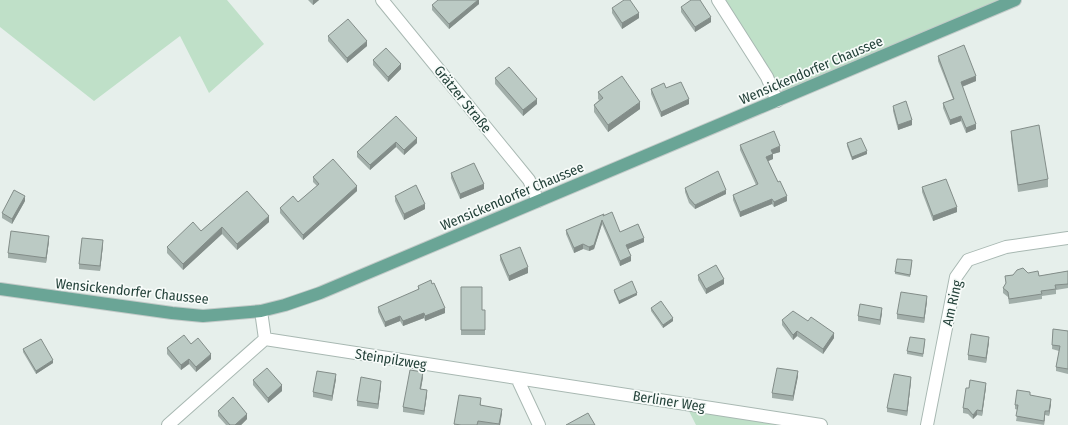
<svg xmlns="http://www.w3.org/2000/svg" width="1068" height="425" viewBox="0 0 1068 425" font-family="'Fira Sans Condensed',sans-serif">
<rect width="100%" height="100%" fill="#e6efeb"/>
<path fill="#bfe0c8" d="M0,0H227L264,44L209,93L180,36L94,101L0,27Z
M723,0H1005L784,93Z
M688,409L783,425H696Z"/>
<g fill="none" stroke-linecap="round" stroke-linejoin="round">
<defs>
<path id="street" d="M382,0L529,180L538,201
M718,0L767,77L777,101
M261,311L265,339L821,425
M517,378L539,425
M168,425L265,339
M927,425L956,277L968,260L1006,247L1068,238"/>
<path id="primary" d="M0,289L172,313L203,316L261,311L285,305L320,293L1015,0"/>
</defs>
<use href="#street" stroke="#a8b8b2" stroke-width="14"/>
<use href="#primary" stroke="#c2cac8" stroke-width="14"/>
<use href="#street" stroke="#fff" stroke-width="12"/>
<use href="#primary" stroke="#6aa596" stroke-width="12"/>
</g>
<path fill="#a1aea9" d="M308,0H319L313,5Z
M479,0V4L449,29L432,10V5Z
M681,7L711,22L695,32L681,12Z
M612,8L639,18L622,29L612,13Z
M328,36L367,46L347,63L328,41Z
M938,56L976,81L962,87L976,129L966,133L961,121L950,125L943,108V103L953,99L938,61Z
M373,60L401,69L388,82L373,65Z
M495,78L537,104L523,116L495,84Z
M666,88L689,104L661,117L651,94V89Z
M598,92L640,109L608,132L594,112V105L599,100L598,99Z
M893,106L912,125L898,130L893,111Z
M396,116L417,143L404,155L396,147L370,170L357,157V152Z
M1011,131L1048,179V187L1018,192L1011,138Z
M847,143L867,154L852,160L847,146Z
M740,145L780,152L773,154V159L768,161L787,201L774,207L772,204L740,217L733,200V195L756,185L740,150Z
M451,173L484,189L460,199L451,178Z
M313,177L357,191L303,240L280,213V208L298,202L317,186L313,182Z
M922,187L957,212L933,221L922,192Z
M685,188L726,194L695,209L689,203L685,192Z
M247,191L269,222L237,250L222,234L183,270L167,253V247L201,231Z
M395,196L425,209L404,220L395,201Z
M25,201L12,224L2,218V213Z
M604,216L620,232L644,242L628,249L631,261L620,266L602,224L594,249L589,251L583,249L574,253L566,234V230Z
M49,241L46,263L8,258V253Z
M103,245L100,271L79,269V264Z
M500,255L528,273L509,281L500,260Z
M912,263L910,277L895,274V272Z
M1068,271V288L1056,290V294L1042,296V299L1009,304L1008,297L1003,293V288L1006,284L1005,276L1028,273L1039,276Z
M698,275L724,284L706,294L698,280Z
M418,286L445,313L425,321L424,318L403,326L400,321L385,327L378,312V307L418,290Z
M461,287L482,310H485V335H461Z
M614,290L637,295L619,304L614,292Z
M927,301L924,323L897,319V314Z
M651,308L673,321L663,328L651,311Z
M882,313L880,325L858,321V316Z
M782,320L834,338L823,354L797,336L793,340L782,325Z
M1053,329L1068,331V374L1056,371V367L1059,351L1052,349Z
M925,342L923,357L907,354V351Z
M989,342L986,363L968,360V355Z
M191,344L211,359L196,372L189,364L181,370L167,354V348Z
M23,349L53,363L36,374L23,352Z
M798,376L793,401L772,398V393Z
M423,377L421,389L427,394L424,415L403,412V407Z
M336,379L332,401L313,397V392Z
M253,380L282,391L268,403L253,385Z
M911,381L907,416L887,412V408Z
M381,386L378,409L357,406V401Z
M986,387L982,416L977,415L973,419L968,414L963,413V408L969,388Z
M459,395L481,403V405L502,413L500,425H454Z
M1030,395L1051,404L1049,416L1045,415L1044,425L1016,421L1018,410L1015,409V405Z
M218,411L247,419L241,425H226L218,416Z"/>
<path fill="#838d89" d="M313,0H319L313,5Z
M478,0H479V4L449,29V24Z
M639,13V18L622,29V23Z
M711,17V22L695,32V27Z
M367,41V46L347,63V58Z
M401,64V69L388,82V77Z
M976,76V81L961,87V82Z
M537,99V104L523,116V110Z
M689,99V104L661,117V112Z
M640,102V109L608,132V125Z
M961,116V121L950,125V120Z
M912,120V125L898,130V125Z
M976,124V129L966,133V128Z
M417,138V143L404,155V150Z
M396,142V147L370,170V165Z
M780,146V152L773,154V159L766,162V157L771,150Z
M867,151V154L852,160V157Z
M484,184V189L460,199V194Z
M357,186V191L303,240V235Z
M726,190V194L695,209V205Z
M25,196V201L12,224V219Z
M787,196V201L774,207V202Z
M772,199V204L740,217V212Z
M425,204V209L404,220V214Z
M957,207V212L933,221V216Z
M269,216V222L237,250V244Z
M602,220V224L594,249L589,251V247Z
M222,227V234L183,270V264Z
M49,236V241L46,263V258Z
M644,238V242L626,250V245Z
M103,240V245L100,271V266Z
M583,244V249L574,253V248Z
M631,256V261L620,266V261Z
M528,267V273L509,281V276Z
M724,279V284L706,294V289Z
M637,293V295L619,304V301Z
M927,296V301L924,323V318Z
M445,308V313L425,321V316Z
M882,308V313L880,325V320Z
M424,313V318L403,326V321Z
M400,316V321L385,327V322Z
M673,318V321L663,328V325Z
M797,331V336L793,340V335Z
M834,333V338L823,354V349Z
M989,337V342L986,363V358Z
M211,354V359L196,372V367Z
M189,359V364L181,370V365Z
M53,360V363L36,374V371Z
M798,371V376L793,401V396Z
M423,372V377L420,393V389Z
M336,374V379L332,401V396Z
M911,377V381L907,416V411Z
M381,381V386L378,409V404Z
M986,383V387L982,416V411Z
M282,385V391L268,403V398Z
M427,390V394L424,415V411Z
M1051,399V404L1049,416V411Z
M502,409V413L500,425H499Z
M977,410V415L973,419V415Z
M1045,411V415L1044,425V421Z
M247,414V419L241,425H235Z"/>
<path fill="#bbcac4" stroke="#838d89" d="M438,0H478L449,24L432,5Z
M624,0H630L639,13L622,23L612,8Z
M691,0H700L711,17L695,27L681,7Z
M348,19L367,41L347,58L328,36Z
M964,45L976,76L961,82L976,124L966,128L961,116L950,120L943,103L954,99L938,56Z
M386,48L401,64L388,77L373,60Z
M509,67L537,99L523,110L495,78Z
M622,76L640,102L608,125L594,105L603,98L598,92Z
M681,82L689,99L661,112L651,89L664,83L666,88Z
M906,101L912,120L898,125L893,106Z
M396,116L417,138L404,150L396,142L370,165L357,152Z
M1039,125L1048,179L1018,185L1011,131Z
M774,131L780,146L771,150L773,154L766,157L778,182L780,181L787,196L774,202L772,199L740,212L733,195L758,184L740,145Z
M861,138L867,151L852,157L847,143Z
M333,159L357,186L303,235L280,208L293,196L298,202L319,184L313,177Z
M474,163L484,184L460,194L451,173Z
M718,171L726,190L695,205L689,198L685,188Z
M946,179L957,207L933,216L922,187Z
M416,185L425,204L404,214L395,196Z
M14,190L25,196L12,219L2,213Z
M247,191L269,216L237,244L222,227L183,264L167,247L193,222L201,231Z
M612,212L620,232L638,224L644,238L626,245L631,256L620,261L602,220L594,245L589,247L583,244L574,248L566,230L604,214L603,216Z
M11,231L49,236L46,258L8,253Z
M82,238L103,240L100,266L79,264Z
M520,247L528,267L509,276L500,255Z
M897,259L912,260L910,275L895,272Z
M716,265L724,279L706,289L698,275Z
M1023,268L1028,273L1038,271L1039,276L1068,271V284L1055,285L1056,289L1041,291L1042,294L1009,299L1008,292L1003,288L1006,283L1005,276L1013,275L1017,270Z
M431,280L432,284L434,283L445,308L425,316L424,313L403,321L400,316L385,322L378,307L419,289L418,286Z
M632,281L637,293L619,301L614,290Z
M461,287H482V310H485V330H461Z
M901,292L927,296L924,318L897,314Z
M661,301L673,318L663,325L651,308Z
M860,304L882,308L880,320L858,316Z
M793,311L808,321L811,317L834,333L823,349L797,331L793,335L782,320Z
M1053,329L1068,331V369L1056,367L1060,346L1052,345Z
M971,334L989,337L986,358L968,355Z
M184,335L191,344L198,338L211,354L196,367L189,359L181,365L167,348Z
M910,337L925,339L923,354L907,351Z
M41,339L53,360L36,371L23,349Z
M267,368L282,385L268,398L253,380Z
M777,368L798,371L793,396L772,393Z
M410,370L423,372L420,389L427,390L424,411L403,407Z
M317,371L336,374L332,396L313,392Z
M894,374L911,377L907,411L887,408Z
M361,377L381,381L378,404L357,401Z
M970,380L986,383L982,411L977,410L973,415L968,409L963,408L966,388H969Z
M1017,390L1030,392V395L1051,399L1049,411H1045L1044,421L1016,416L1018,405H1015Z
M459,395L481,398L480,405L502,409L499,424L478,421L477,425H461L454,424Z
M233,397L247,414L235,425H230L218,411Z
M588,413L595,425H566Z"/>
<g text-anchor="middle" stroke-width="3.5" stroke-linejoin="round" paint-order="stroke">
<g font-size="14" fill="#24423a" stroke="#f7fbf9">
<text transform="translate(811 70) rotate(-23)" y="5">Wensickendorfer Chaussee</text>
<text transform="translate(463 99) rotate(51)" y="5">Grätzer Straße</text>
<text transform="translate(512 196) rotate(-23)" y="5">Wensickendorfer Chaussee</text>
<text transform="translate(132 291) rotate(6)" y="5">Wensickendorfer Chaussee</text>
<text transform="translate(952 303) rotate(-77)" y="5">Am Ring</text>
<text transform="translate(391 359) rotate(9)" y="5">Steinpilzweg</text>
<text transform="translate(669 401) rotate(9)" y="5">Berliner Weg</text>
</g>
</g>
</svg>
